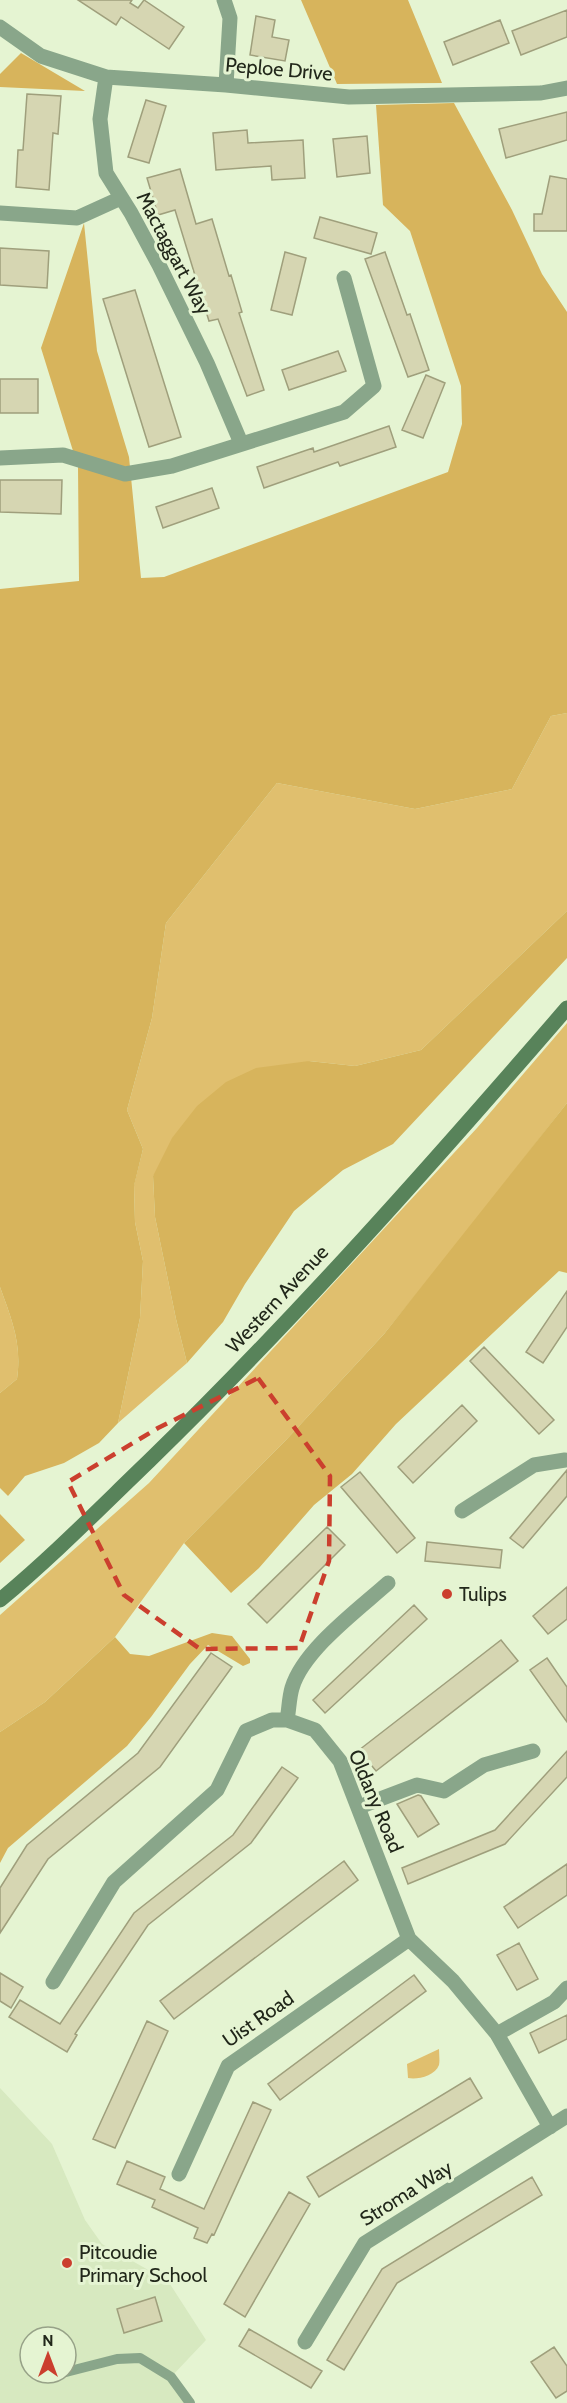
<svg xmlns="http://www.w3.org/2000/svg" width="567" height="2403" viewBox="0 0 567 2403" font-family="Cabin,sans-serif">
<rect width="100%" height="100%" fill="#e5f4d2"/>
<path fill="#d7e9c0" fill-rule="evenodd" d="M0,2088L52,2144L85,2220L102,2244L168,2281L206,2340L171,2377L190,2403H0ZM30,2337H66V2373H30Z"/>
<path fill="#e0bf6e" d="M567,713V911L421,1050L355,1066L309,1061L153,1176L155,1217L176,1319L187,1363L118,1423L140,1318L143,1261L135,1222L134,1185L143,1149L127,1110L152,1018L166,923L277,783L415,809L512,789L551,716Z
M567,1023V1103L457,1244L384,1334L286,1440L184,1543L115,1637L45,1702L0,1732V1615L149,1483L477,1128Z
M0,1287C12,1320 22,1344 17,1379L0,1393Z
M439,2049C439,2054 440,2060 439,2065C435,2076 417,2080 408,2078L407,2064Z"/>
<path fill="#d7b45c" d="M301,0H408L442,83L337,84Z
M21,53L85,91L0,87V74Z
M454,103L512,210L542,274L567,312V713L551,716L512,789L415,809L277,783L166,923L152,1018L127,1110L143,1149L134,1186L135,1222L143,1261L140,1318L118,1423L99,1443L64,1463L25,1476L8,1496L0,1488V1393L17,1379C22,1344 12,1320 0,1287V589L79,581L78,467L41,348L84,223L97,351L129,457L141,578L164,577L448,472L462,424L461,386L410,231L383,205L376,105Z
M567,911V958L393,1144L343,1170L294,1211L245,1284L223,1322L187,1363L176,1319L155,1217L153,1176L172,1138L197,1106L226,1082L256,1068L309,1061L355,1066L421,1050Z
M567,1103V1273L559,1271L396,1424L352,1474L314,1505L259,1568L231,1593L184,1543L286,1440L384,1334Z
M0,1514L25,1540L0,1563Z
M212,1633L232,1636L250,1659V1663L243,1666L208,1645L190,1664L151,1717L127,1746L8,1848L0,1863V1732L45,1702L115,1637L130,1654L149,1656Z"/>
<path fill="#d6d6b2" stroke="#9f9f7c" stroke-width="1.5" d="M78,0H132L130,3L138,8L144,0L184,27L169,49L121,17L116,25Z
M567,10V37L521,55L512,31Z
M256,16L275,20L272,37L289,40L285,61L250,55Z
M500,20L509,43L453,65L444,42Z
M27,94L61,96L58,134L53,133L49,190L16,187L18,150H23Z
M146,100L166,106L149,163L128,157Z
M567,112V140L506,158L499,129Z
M247,130L248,143L303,140L305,178L272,180L271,166L216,170L213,133Z
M367,136L370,173L337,177L333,139Z
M180,169L196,224L212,219L229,276L231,275L242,312L239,313L264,390L247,396L218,319L209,321L175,210L158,215L147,178Z
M550,176L567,179V231H534V214H542Z
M320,217L377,233L371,254L314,238Z
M0,248L49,251L47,288L0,285Z
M285,252L306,258L292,315L271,310Z
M385,252L407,315L410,314L429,370L408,377L365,259Z
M135,290L181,437L149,447L103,299Z
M338,351L346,371L289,390L282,370Z
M426,375L445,383L423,438L402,430Z
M0,379H38V413H0Z
M389,426L396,447L340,466L338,462L264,488L257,467L313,448L314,452Z
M0,480H62L61,514L0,512Z
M212,488L219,508L163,528L156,507Z
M567,1291V1327L543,1363L526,1352Z
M484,1347L554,1420L539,1434L470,1361Z
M462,1405L477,1421L413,1483L398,1467Z
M567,1470V1496L523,1548L510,1538Z
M360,1472L415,1538L397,1553L341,1487Z
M327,1527L345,1545L267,1623L248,1604Z
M427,1542L502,1550L500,1568L425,1561Z
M567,1587V1619L548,1634L533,1616Z
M414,1605L427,1619L325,1713L313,1700Z
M501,1640L518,1661L376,1771L359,1750Z
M211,1653L232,1667L160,1767L48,1859L0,1933V1888L27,1845L138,1753Z
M547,1658L567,1687V1722L530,1670Z
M567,1751V1777L505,1844L408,1884L402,1868L495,1830Z
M282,1767L298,1778L251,1843L148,1925L75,2034L77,2035L67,2052L9,2017L20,2000L60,2024L134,1913L233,1835Z
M418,1795L421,1796L439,1824L418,1837L397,1804Z
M344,1861L358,1880L174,2019L160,2001Z
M567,1864V1895L518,1928L504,1907Z
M519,1943L538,1979L517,1990L497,1955Z
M0,1973L23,1987L11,2008L0,2001Z
M414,1975L426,1991L280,2100L268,2084Z
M567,2015V2039L539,2053L530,2033Z
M147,2021L168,2031L115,2148L93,2139Z
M470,2078L482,2098L319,2197L307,2177Z
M253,2102L271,2110L214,2235L212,2234L207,2243L194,2238L198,2228L152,2207L155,2200L117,2184L127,2161L165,2177L160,2189L204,2209Z
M532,2177L542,2195L397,2283L344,2370L327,2360L382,2269Z
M289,2192L310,2204L245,2317L224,2304Z
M155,2297L162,2321L124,2333L117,2309Z
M249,2329L322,2371L311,2388L239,2346Z
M554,2347L567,2366V2391L556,2398L531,2362Z"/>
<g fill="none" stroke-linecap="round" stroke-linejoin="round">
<path stroke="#89a68a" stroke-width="10" d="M66,2372L117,2359L140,2358L171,2377L190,2403"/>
<path stroke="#89a68a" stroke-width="15" d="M224,0L230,18L226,85
M0,27L41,56L106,77L226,85L349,97L541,93L567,88
M106,77L100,119L106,173L131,213L159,265L207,363L241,443
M0,213L77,218L121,198
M0,458L63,455L125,474L172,466L344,412L374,386L344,278
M462,1511L534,1465L565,1460
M287,1720C289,1710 289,1698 292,1688C303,1650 359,1609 388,1583
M359,1807L417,1785L444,1791L484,1765L533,1751
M53,1982L114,1882L217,1790L246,1731L272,1720H287L315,1730L340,1761L409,1939L453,1981L497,2034L550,2127
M497,2034L554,2002L567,1988
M179,2174L228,2066L409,1939
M305,2342L365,2243L567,2116"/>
<path stroke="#58835a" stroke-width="15" d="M0,1600C52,1557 100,1508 149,1461C296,1318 433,1163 567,1008"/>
</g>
<path fill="none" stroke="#cb3f2e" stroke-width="4.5" stroke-dasharray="12 8" stroke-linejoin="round" d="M258,1378L330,1476L329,1561L299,1648L200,1649L124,1595L68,1482L158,1428Z"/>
<g fill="#cb3f2e" stroke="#e5f4d2" stroke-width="2">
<circle cx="447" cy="1594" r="6"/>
<circle cx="67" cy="2263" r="6"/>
</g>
<g text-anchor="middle" stroke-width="6" stroke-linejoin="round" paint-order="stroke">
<g font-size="20" fill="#21271a" stroke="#e5f4d2">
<text transform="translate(279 69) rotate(5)" y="7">Peploe Drive</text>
<text transform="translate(174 253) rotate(62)" y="7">Mactaggart Way</text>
<text transform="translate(277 1299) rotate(-47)" y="7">Western Avenue</text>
<text transform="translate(376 1801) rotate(67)" y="7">Oldany Road</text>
<text transform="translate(258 2019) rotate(-35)" y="7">Uist Road</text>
<text transform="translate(406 2193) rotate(-32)" y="7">Stroma Way</text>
</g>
<g font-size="20" fill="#21271a" stroke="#e5f4d2" text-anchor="start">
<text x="459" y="1601">Tulips</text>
<text x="79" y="2259">Pitcoudie<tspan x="79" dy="23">Primary School</tspan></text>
</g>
</g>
<g transform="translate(48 2355)"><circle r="28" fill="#e5f4d2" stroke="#97a288" stroke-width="1.5"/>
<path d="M0-4.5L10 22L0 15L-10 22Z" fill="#cb3f2e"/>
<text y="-9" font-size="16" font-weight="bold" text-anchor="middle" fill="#21271a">N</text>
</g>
</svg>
